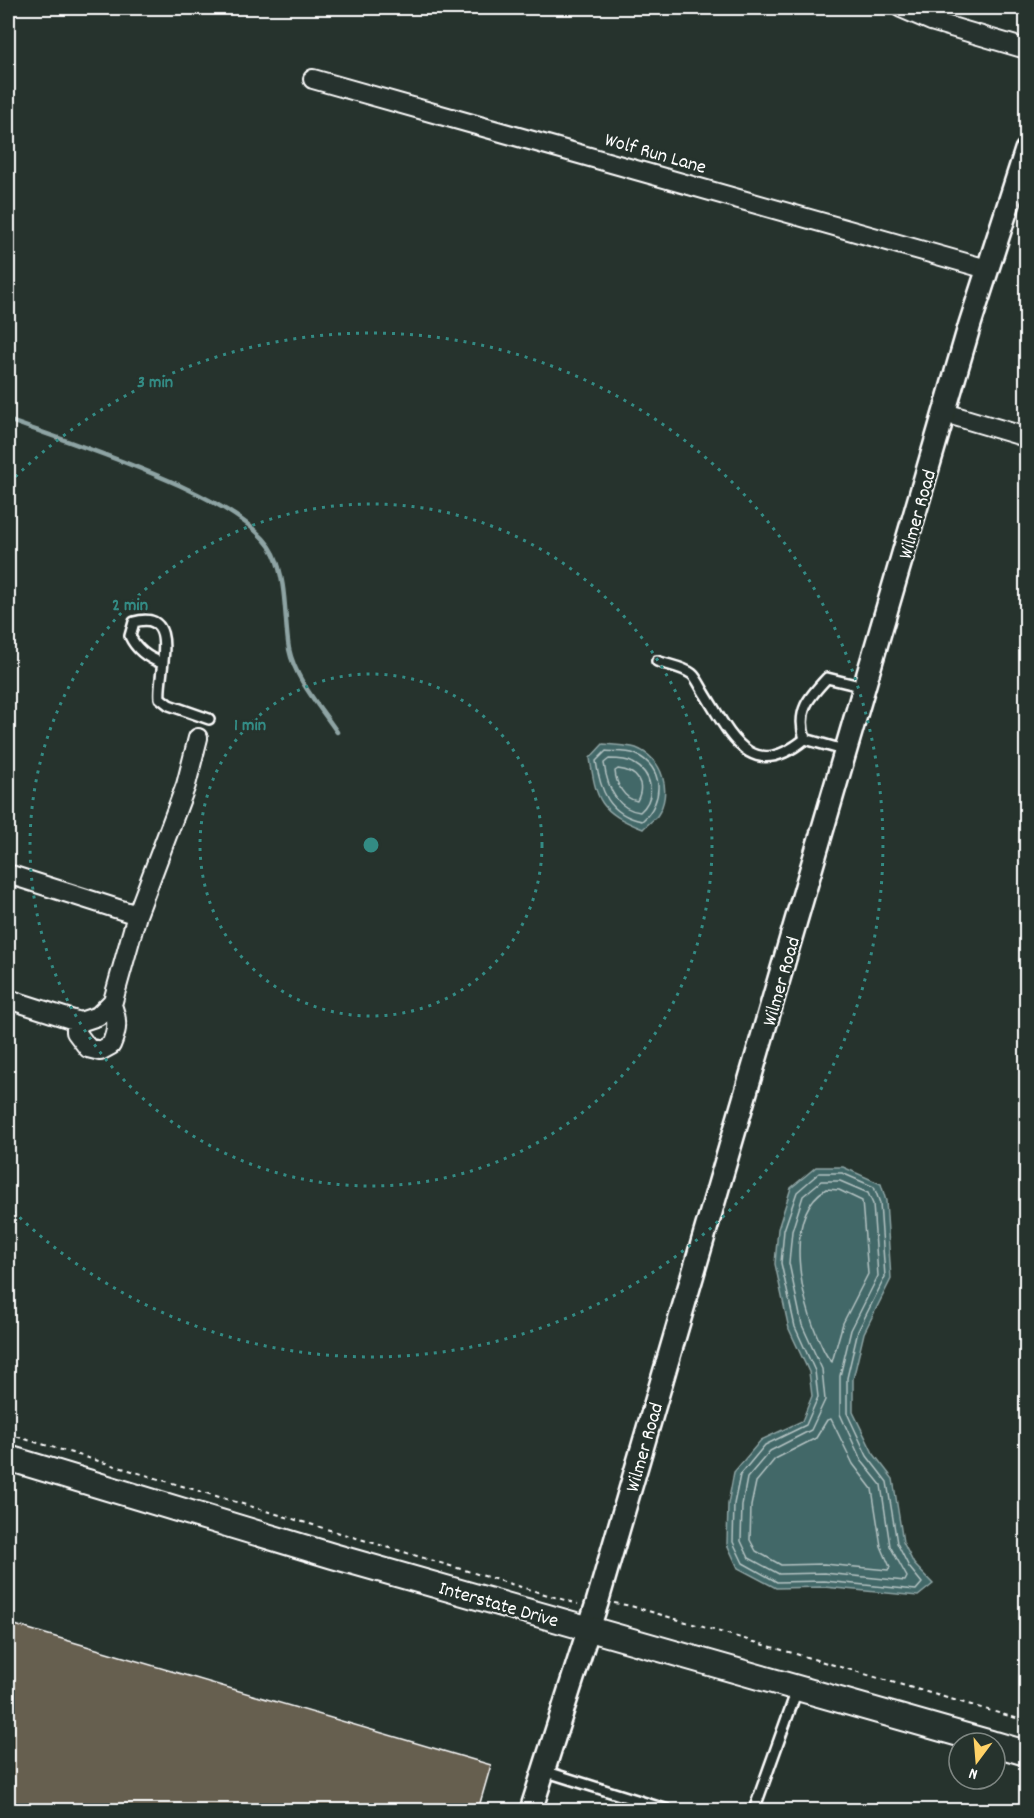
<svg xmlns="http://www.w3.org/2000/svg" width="1034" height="1818" viewBox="0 0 1034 1818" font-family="Dekko,sans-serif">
<rect width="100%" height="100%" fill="#26332d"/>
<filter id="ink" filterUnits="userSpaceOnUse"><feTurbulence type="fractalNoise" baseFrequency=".0167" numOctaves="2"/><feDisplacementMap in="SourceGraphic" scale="12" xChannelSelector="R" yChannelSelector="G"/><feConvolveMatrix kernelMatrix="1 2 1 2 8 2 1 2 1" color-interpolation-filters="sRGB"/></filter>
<g filter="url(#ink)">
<path fill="#436868" stroke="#8ea4a4" stroke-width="1.5" d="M603,744C613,745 627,745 636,748C663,758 673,793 657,816C653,820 647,825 643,829C600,812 596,801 590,758Z
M816,1167H843L881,1184L886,1201L891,1279L864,1333L853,1379V1412L873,1453L893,1479L903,1542L914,1564L933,1584L918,1596L824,1587L776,1588L738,1568L727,1544L728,1504L734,1472L761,1440L802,1421L812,1396L809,1372L789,1329L775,1264L778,1229L791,1188Z"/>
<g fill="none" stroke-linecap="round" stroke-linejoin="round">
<path stroke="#b4c3c3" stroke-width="1.5" d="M606,751C614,752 627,751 635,754C665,767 664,802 642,821C609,815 600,790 596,761Z
M609,759C617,759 627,759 633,763C652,773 657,797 640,812C615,809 607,786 604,763Z
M618,769C637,771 646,783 637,801C624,799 616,784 615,771Z
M819,1173H842L874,1187L880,1203L885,1277L858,1331L847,1378V1413L867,1456L887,1482L897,1543L909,1567L922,1583L916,1590L824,1581L777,1582L743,1563L733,1542L734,1504L740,1475L765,1445L806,1425L818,1397L815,1371L795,1327L781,1263L784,1230L797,1192Z
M821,1181H840L868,1193L873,1204L878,1276L851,1330L840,1376V1414L861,1460L881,1485L890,1546L907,1577L905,1581L824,1573L779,1574L749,1558L741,1541L742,1505L747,1478L770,1451L811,1430L825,1400L822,1369L802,1325L789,1263L792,1231L803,1196Z
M826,1189L839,1190L862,1201L868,1274L843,1323L832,1362C826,1357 823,1349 820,1342C802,1304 781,1216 826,1189Z
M831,1419L853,1464L872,1489L881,1546L890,1567L888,1570L824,1564L781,1565L756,1551L750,1540L751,1506L756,1482L775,1459L816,1438L827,1420Z"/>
<path stroke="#8ea4a4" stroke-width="4.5" d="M8,420C69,443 247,496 274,554C287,583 284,618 289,649C295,679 321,708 337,732"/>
</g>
<path fill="#665e4f" stroke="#fff" stroke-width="1.5" d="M8,1623L491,1765L478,1810H8Z"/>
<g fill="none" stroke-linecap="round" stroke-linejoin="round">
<defs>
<path id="service" d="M657,661C667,665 683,667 692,674C697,678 701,688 705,694C731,736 751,783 805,739L847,751
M162,663C148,658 136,649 130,636L134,622C182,609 157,675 160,698L169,705L209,719
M805,739C796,711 809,697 827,678L864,687
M544,1771L668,1810
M754,1810L797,1690"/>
<path id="minor" d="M901,8L931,21L1026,49
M313,79L987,269
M945,413L1026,437
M8,874L137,915
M8,999L80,1022L98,1016L113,1001L137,915L186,785L198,738
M76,1021V1032L88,1048L100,1051L111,1045C118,1029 118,1019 111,1003"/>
<path id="tertiary" d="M531,1810L597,1603L970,324L1026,150"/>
<path id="secondary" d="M8,1458L333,1556L991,1743
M995,1744L1026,1753"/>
</defs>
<use href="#service" stroke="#fff" stroke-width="14"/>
<use href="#minor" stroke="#fff" stroke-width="22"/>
<use href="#tertiary" stroke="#fff" stroke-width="26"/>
<use href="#secondary" stroke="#fff" stroke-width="28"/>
<path stroke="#fff" stroke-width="2" stroke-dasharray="4.5 4.5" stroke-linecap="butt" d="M8,1434L578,1604
M614,1603L631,1606L1026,1721"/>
<use href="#service" stroke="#26332d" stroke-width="9"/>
<use href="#minor" stroke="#26332d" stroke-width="18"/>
<use href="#tertiary" stroke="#26332d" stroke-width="21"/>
<use href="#secondary" stroke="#26332d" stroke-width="24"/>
</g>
</g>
<g fill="none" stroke="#338b84" stroke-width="3" stroke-dasharray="3 6">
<circle cx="371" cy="845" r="171"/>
<circle cx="371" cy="845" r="341"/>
<path d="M9 483A512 512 0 1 1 9 1207"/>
</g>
<g text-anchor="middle" stroke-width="5" stroke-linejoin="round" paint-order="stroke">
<g font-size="20" fill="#fff" stroke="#26332d">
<text transform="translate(656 152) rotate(16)" y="7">Wolf Run Lane</text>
<text transform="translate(916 514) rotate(-74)" y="7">Wilmer Road</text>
<text transform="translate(780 981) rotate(-74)" y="7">Wilmer Road</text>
<text transform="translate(643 1447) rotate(-74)" y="7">Wilmer Road</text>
<text transform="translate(499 1603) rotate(16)" y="7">Interstate Drive</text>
</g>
</g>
<circle cx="371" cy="845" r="9" fill="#338b84" stroke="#26332d" stroke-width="3"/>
<g font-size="18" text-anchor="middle" font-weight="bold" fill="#338b84" stroke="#26332d" stroke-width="5" stroke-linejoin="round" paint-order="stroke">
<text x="155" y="387">3 min</text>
<text x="130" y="610">2 min</text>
<text x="250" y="730">1 min</text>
</g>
<rect width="1034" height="1818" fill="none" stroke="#26332d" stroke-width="30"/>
<rect x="15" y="15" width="1004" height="1788" fill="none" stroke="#fff" stroke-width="2" filter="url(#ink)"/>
<g transform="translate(977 1761) rotate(196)"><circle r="28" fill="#26332d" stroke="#7d8581" stroke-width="1.5"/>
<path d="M0-4.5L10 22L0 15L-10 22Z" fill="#ffd166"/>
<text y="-9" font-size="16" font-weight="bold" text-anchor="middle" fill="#ffffff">N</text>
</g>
</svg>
